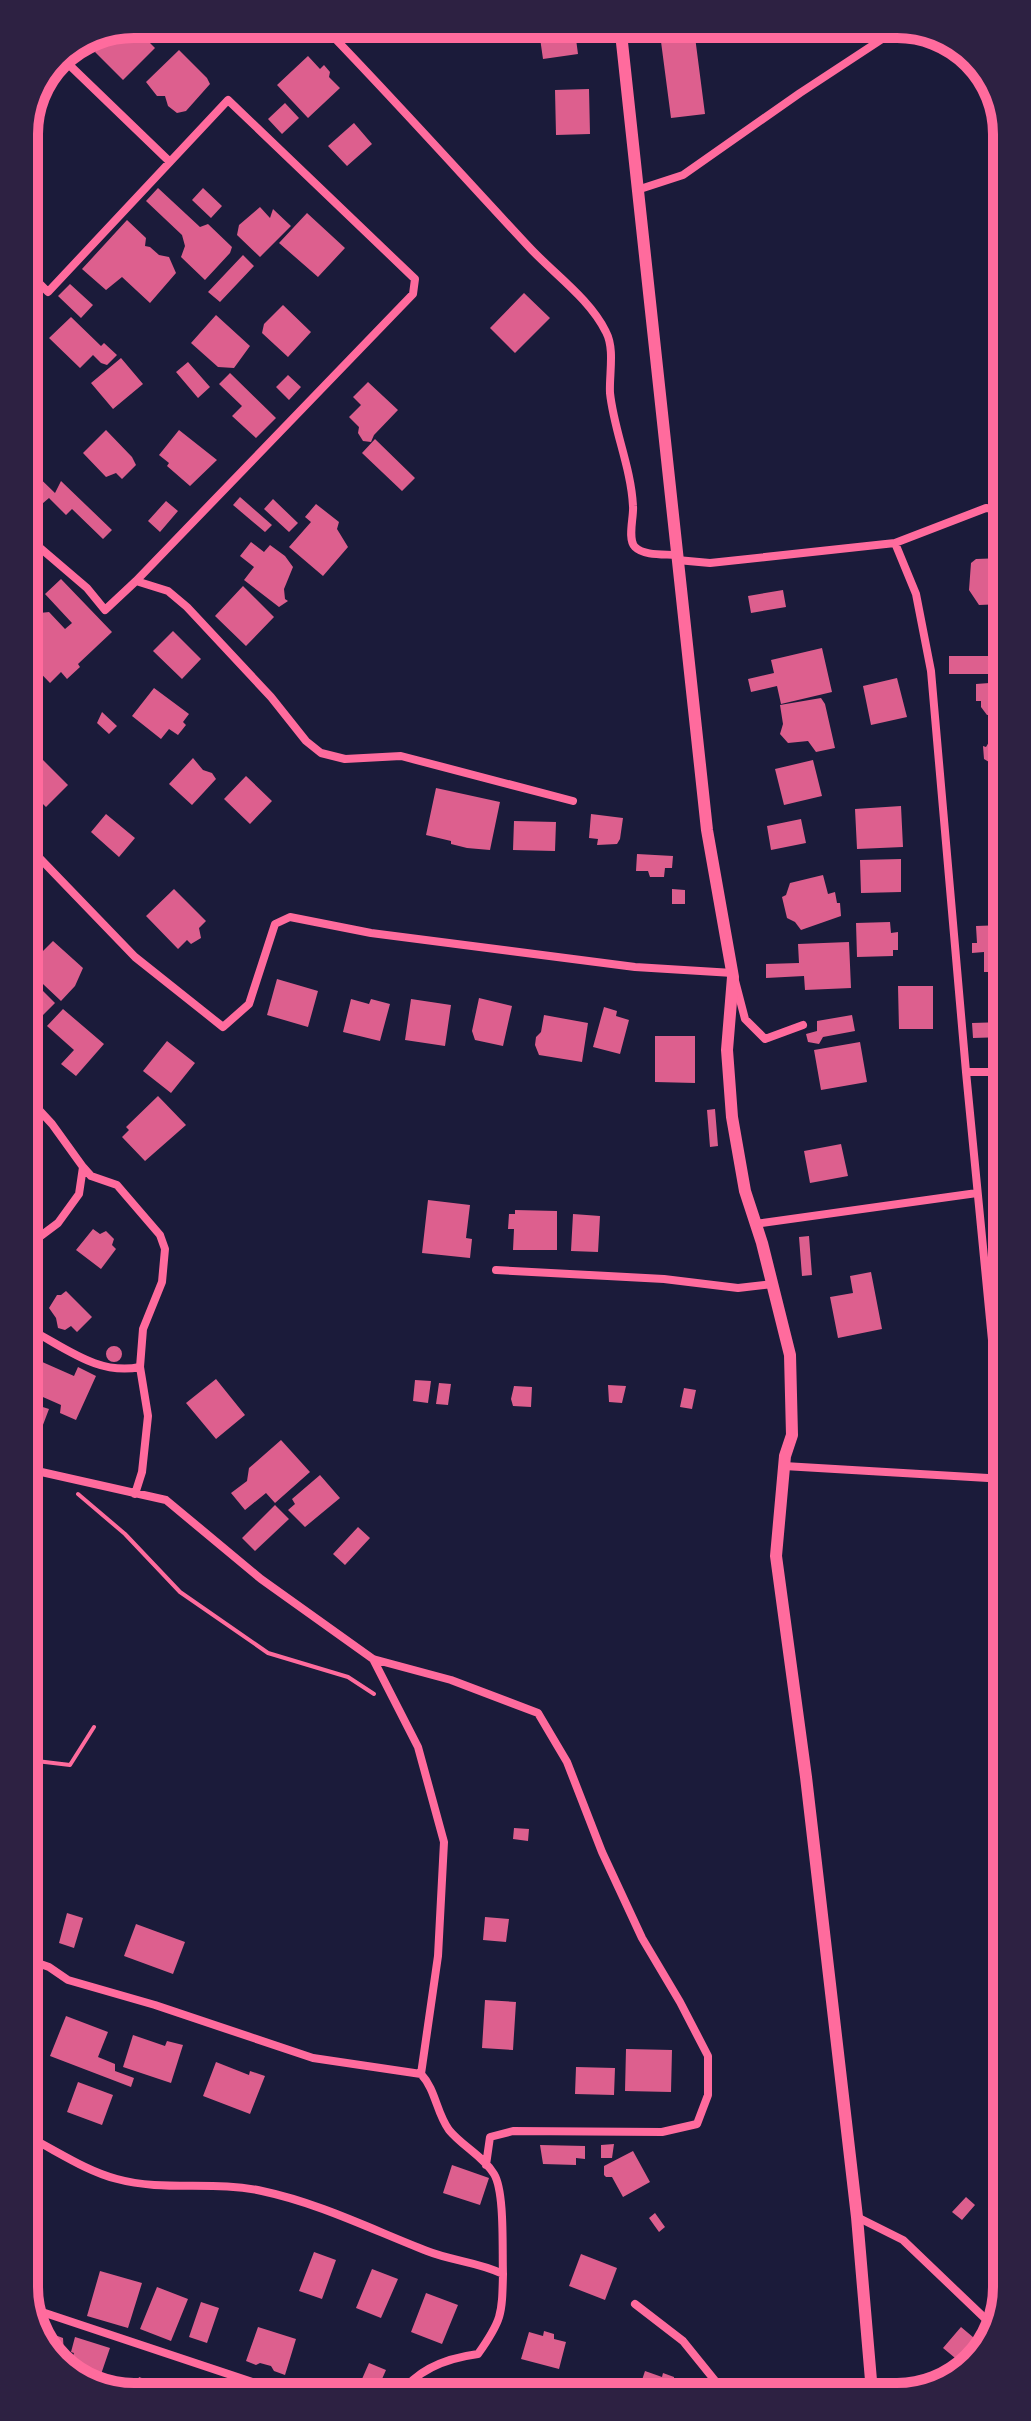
<svg xmlns="http://www.w3.org/2000/svg" width="1031" height="2421" viewBox="0 0 1031 2421" font-family="'DM Sans',sans-serif">
<rect width="100%" height="100%" fill="#1b1b3a"/>
<path fill="#dd5f8e" d="M137,24H154L162,29L157,40L146,35Z
M538,24H574L578,54L543,59Z
M132,25L155,48L123,80L95,52L117,31Z
M694,29L705,114L671,118L660,34Z
M179,50L207,78L210,84L186,111L177,113L168,106L165,96H157L146,82Z
M308,56L320,69L324,65L330,72L329,77L340,88L308,118L277,85Z
M589,89L590,134L556,135L555,90Z
M285,103L299,118L282,134L268,119Z
M354,123L372,144L347,166L328,146Z
M158,188L200,227L208,224L232,247L230,253L205,280L181,257L185,246L182,235L146,201Z
M203,188L222,206L211,218L192,200Z
M260,207L270,218L273,209L291,226L260,257L237,235L239,225Z
M307,213L345,248L318,277L279,243Z
M127,220L146,238L145,246L150,247L159,255L169,257L176,273L150,303L122,277L106,290L82,269Z
M243,255L254,266L220,302L208,292Z
M70,284L93,305L81,318L58,296Z
M524,293L550,318L515,353L490,328Z
M283,305L311,332L288,357L262,333L264,324Z
M216,315L250,346L234,368L218,367L191,343Z
M71,317L101,346L104,343L117,355L107,365L101,363L93,355L80,368L49,338Z
M121,358L143,384L113,409L91,383Z
M188,362L210,387L198,398L176,372Z
M230,373L276,418L256,438L232,416L242,406L219,384Z
M288,375L301,387L289,400L276,387Z
M368,382L398,410L374,435L371,442L363,441L358,433L359,427L349,417L361,405L353,397Z
M106,430L132,457L136,465L122,479L116,473L106,477L83,453Z
M179,430L217,460L190,486L167,466L169,463L159,455Z
M375,439L415,478L402,491L362,453Z
M25,464L55,493L61,481L112,530L103,539L72,509L66,515L49,498L30,514L25,509Z
M240,497L272,525L265,532L233,505Z
M273,499L298,523L289,532L264,509Z
M166,501L178,511L160,532L148,521Z
M316,504L339,522L337,529L348,547L323,576L289,547L311,522L305,517Z
M251,542L264,552L270,545L285,556L293,567L284,589L285,599L288,601L279,607L244,580L254,567L240,556Z
M1003,558V604L979,605L969,590L971,563L976,559Z
M61,579L112,632L78,664L80,667L67,679L61,672L50,683L26,658L25,628L40,613L49,612L65,629L72,623L45,594Z
M243,586L274,617L246,646L215,616Z
M783,590L786,607L751,613L748,596Z
M173,631L201,659L182,679L153,651Z
M822,648L832,692L781,704L777,686L751,692L748,679L774,673L771,660Z
M949,656H996V674H949Z
M897,678L907,717L871,725L863,686Z
M1003,682V714L987,715L981,707V701H976V684Z
M154,688L189,714L183,722L186,725L178,735L169,729L161,739L132,716Z
M821,698L825,704L835,748L816,752L808,741L788,743L780,734L783,724L780,705Z
M102,712L117,726L109,734L97,723Z
M989,742H1003V790L990,791L989,762L984,759L983,746L986,747Z
M26,743L68,785L46,807L37,798L26,809Z
M193,758L203,770L212,773L216,779L192,805L169,784Z
M813,760L822,796L784,805L775,769Z
M246,776L272,801L250,824L224,799Z
M436,788L500,802L490,850L467,848L451,844V841L426,835Z
M901,806L903,847L857,849L855,809Z
M106,814L135,838L119,857L91,832Z
M591,814L623,818L620,839L617,844L597,845L598,839L589,838Z
M801,819L806,843L771,850L767,826Z
M514,821L556,822L555,851L513,850Z
M637,854L673,856L672,868H665L664,877H650L648,871H636Z
M901,859V892L861,893L860,860Z
M823,875L828,894L835,892L837,903H840L841,916L801,930L795,922L787,918L782,897L786,895L790,883Z
M174,889L206,921L199,928L201,938L191,944L187,940L178,949L146,916Z
M672,889L685,890V904H672Z
M890,922L891,933L898,932V950H893V956L857,957L856,923Z
M1003,925L1004,972H984V952L972,953V943H977L976,926Z
M53,941L83,968L75,986L61,1001L26,968Z
M849,942L851,988L805,990L804,976L766,978V964L799,963L798,944Z
M26,974L55,1003L38,1020L26,1009Z
M277,979L318,991L308,1027L267,1015Z
M898,986H933V1029H899Z
M479,998L512,1006L503,1046L475,1040L472,1031Z
M351,999L369,1004L371,999L390,1004L380,1041L343,1032Z
M411,999L451,1005L445,1046L405,1040Z
M604,1007L617,1011L616,1016L629,1020L620,1054L593,1047Z
M63,1009L104,1044L76,1076L61,1064L74,1050L47,1026Z
M544,1015L588,1023L582,1062L539,1055L535,1045L536,1037L541,1032Z
M852,1015L855,1031L823,1037L819,1044L808,1042L806,1034L817,1031V1021Z
M972,1023L1004,1022V1037L973,1038Z
M655,1036H695V1083L655,1082Z
M167,1041L195,1063L171,1093L143,1071Z
M860,1042L867,1082L821,1090L814,1050Z
M158,1096L186,1125L145,1161L122,1137L129,1130L126,1127Z
M715,1109L718,1146L710,1147L707,1110Z
M841,1144L848,1176L810,1183L804,1151Z
M428,1200L470,1205L466,1238L472,1239L470,1258L422,1253Z
M515,1210L557,1211V1250H513L514,1229H508L509,1214H515Z
M573,1214L600,1216L598,1252L571,1251Z
M93,1229L100,1234L106,1231L114,1239L112,1245L116,1249L101,1269L76,1250Z
M809,1236L812,1275L802,1276L799,1237Z
M871,1272L882,1329L838,1338L830,1297L853,1293L850,1276Z
M66,1291L92,1317L77,1332L71,1326L65,1330L58,1328L56,1318L49,1308L57,1295H61Z
M106 1354a8 8 0 1 1 16 0a8 8 0 1 1-16 0Z
M40,1361L74,1376L78,1367L96,1376L76,1420L60,1413L61,1405L27,1390Z
M216,1379L245,1415L216,1439L186,1403Z
M415,1380L431,1381L428,1403L413,1401Z
M439,1383L451,1384L448,1405L436,1404Z
M608,1385L626,1386L622,1403L609,1402Z
M514,1386L532,1387L531,1407L513,1406L511,1399Z
M684,1388L696,1390L692,1409L680,1407Z
M27,1402L49,1409L38,1438L27,1434Z
M281,1440L310,1472L275,1503L266,1493L245,1510L231,1493L247,1481L249,1468Z
M320,1475L340,1498L305,1527L288,1510L295,1504L292,1499Z
M275,1505L289,1519L255,1551L242,1538Z
M358,1527L370,1538L345,1565L333,1554Z
M514,1828L529,1829L528,1841L513,1839Z
M67,1913L83,1918L74,1948L59,1943Z
M485,1917L509,1919L506,1942L483,1940Z
M136,1924L185,1942L173,1974L124,1956Z
M485,2000L516,2002L513,2050L482,2048Z
M66,2016L108,2032L98,2057L115,2064V2071L134,2078L131,2087L50,2056Z
M133,2035L165,2046L167,2041L183,2045L171,2083L123,2067Z
M626,2049L672,2050L671,2092L625,2091Z
M216,2062L249,2075L250,2071L265,2076L250,2114L203,2096Z
M576,2067L615,2068L614,2095L575,2094Z
M78,2082L113,2095L102,2125L67,2112Z
M614,2144L612,2158H601V2145Z
M540,2145L585,2146V2159L576,2158V2165L543,2164Z
M633,2151L650,2182L623,2197L612,2177H606L604,2175V2166Z
M452,2165L489,2178L480,2205L443,2193Z
M966,2197L975,2205L962,2220L952,2212Z
M655,2213L665,2227L659,2232L649,2218Z
M314,2252L336,2260L322,2299L299,2291Z
M581,2254L617,2268L605,2300L569,2286Z
M372,2269L398,2279L381,2318L356,2308Z
M100,2271L142,2283L128,2328L87,2316Z
M157,2287L188,2299L171,2341L140,2329Z
M426,2293L458,2305L442,2344L411,2332Z
M201,2302L219,2308L207,2343L189,2337Z
M33,2327L63,2338L64,2354L68,2356L67,2365L61,2366Z
M258,2327L296,2339L285,2375L274,2371L271,2366L260,2363L256,2365L246,2361Z
M961,2327L986,2348L985,2354L966,2367L943,2348Z
M544,2331L554,2334V2339L566,2342L559,2369L521,2359L529,2332L543,2336Z
M75,2337L110,2348L97,2386L67,2374L74,2353L71,2352Z
M369,2363L386,2370L375,2395H355Z
M645,2371L662,2377L663,2373L674,2377V2381L699,2393H642L646,2384L641,2383Z
M139,2377L175,2390L173,2396L132,2397Z"/>
<g fill="none" stroke-linecap="round" stroke-linejoin="round">
<path stroke="#ff6b9d" stroke-width="4" d="M78,1494L125,1534L180,1592L268,1653L348,1677L374,1694
M28,1760L70,1765L94,1727"/>
<path stroke="#ff6b9d" stroke-width="8" d="M321,24C392,97 460,173 529,247C554,274 590,299 606,332C615,349 609,375 610,393C614,431 631,467 633,506C634,517 627,539 635,547C644,556 664,554 676,555
M59,55L170,162
M637,190L683,175L800,93L905,24
M25,269L48,292L228,100L415,279L413,294L136,581L105,610L87,588L25,535
M895,543L986,508L1002,510
M677,560L710,563L895,543L916,594L931,671L966,1072H1004
M136,581L168,591L187,607L271,697L306,741L321,753L345,759L401,756L573,801
M26,844L135,957L223,1027L249,1004L275,924L290,917L371,933L635,967L733,973L745,1019L765,1039L803,1025
M966,1072L1005,1474
M27,1097L52,1124L83,1167L79,1194L58,1223L38,1238L27,1255
M83,1167L91,1176L117,1185L160,1235L165,1249L162,1282L143,1329L140,1367L148,1416L142,1472L135,1494
M755,1224L977,1193
M496,1270L664,1279L738,1288L773,1284
M27,1328C64,1346 97,1376 140,1367
M784,1466L1005,1479
M28,1469L166,1500L261,1579L373,1659L451,1680L538,1713L567,1762L602,1852L642,1938L680,2002L708,2056V2095L697,2124L662,2132L513,2131L490,2137L486,2165
M373,1659L418,1747L444,1842L438,1956L421,2074
M29,1960L49,1967L68,1980L155,2005L313,2058L421,2074C436,2090 436,2112 449,2130C462,2146 483,2156 494,2174C505,2192 502,2251 503,2274
M29,2137C57,2151 86,2171 117,2179C164,2192 214,2180 262,2191C319,2203 373,2230 427,2251C452,2261 479,2262 503,2274C502,2315 502,2320 478,2354C448,2358 417,2369 400,2395
M857,2217L903,2240L994,2327
M635,2304L683,2341L725,2393
M30,2308L294,2396"/>
<path stroke="#ff6b9d" stroke-width="12" d="M620,24L707,830L733,977L727,1050L732,1117L745,1191L762,1243L790,1355L792,1435L785,1456L776,1556L806,1777L857,2217L872,2392"/>
</g>
<path d="M0 0H1031V2421H0ZM134 38H897A96 96 0 0 1 993 134V2287A96 96 0 0 1 897 2383H134A96 96 0 0 1 38 2287V134A96 96 0 0 1 134 38Z" fill="#2d2142" fill-rule="evenodd"/>
<path fill="none" stroke="#ff6b9d" stroke-width="10" d="M134 38H897A96 96 0 0 1 993 134V2287A96 96 0 0 1 897 2383H134A96 96 0 0 1 38 2287V134A96 96 0 0 1 134 38Z"/>
</svg>
